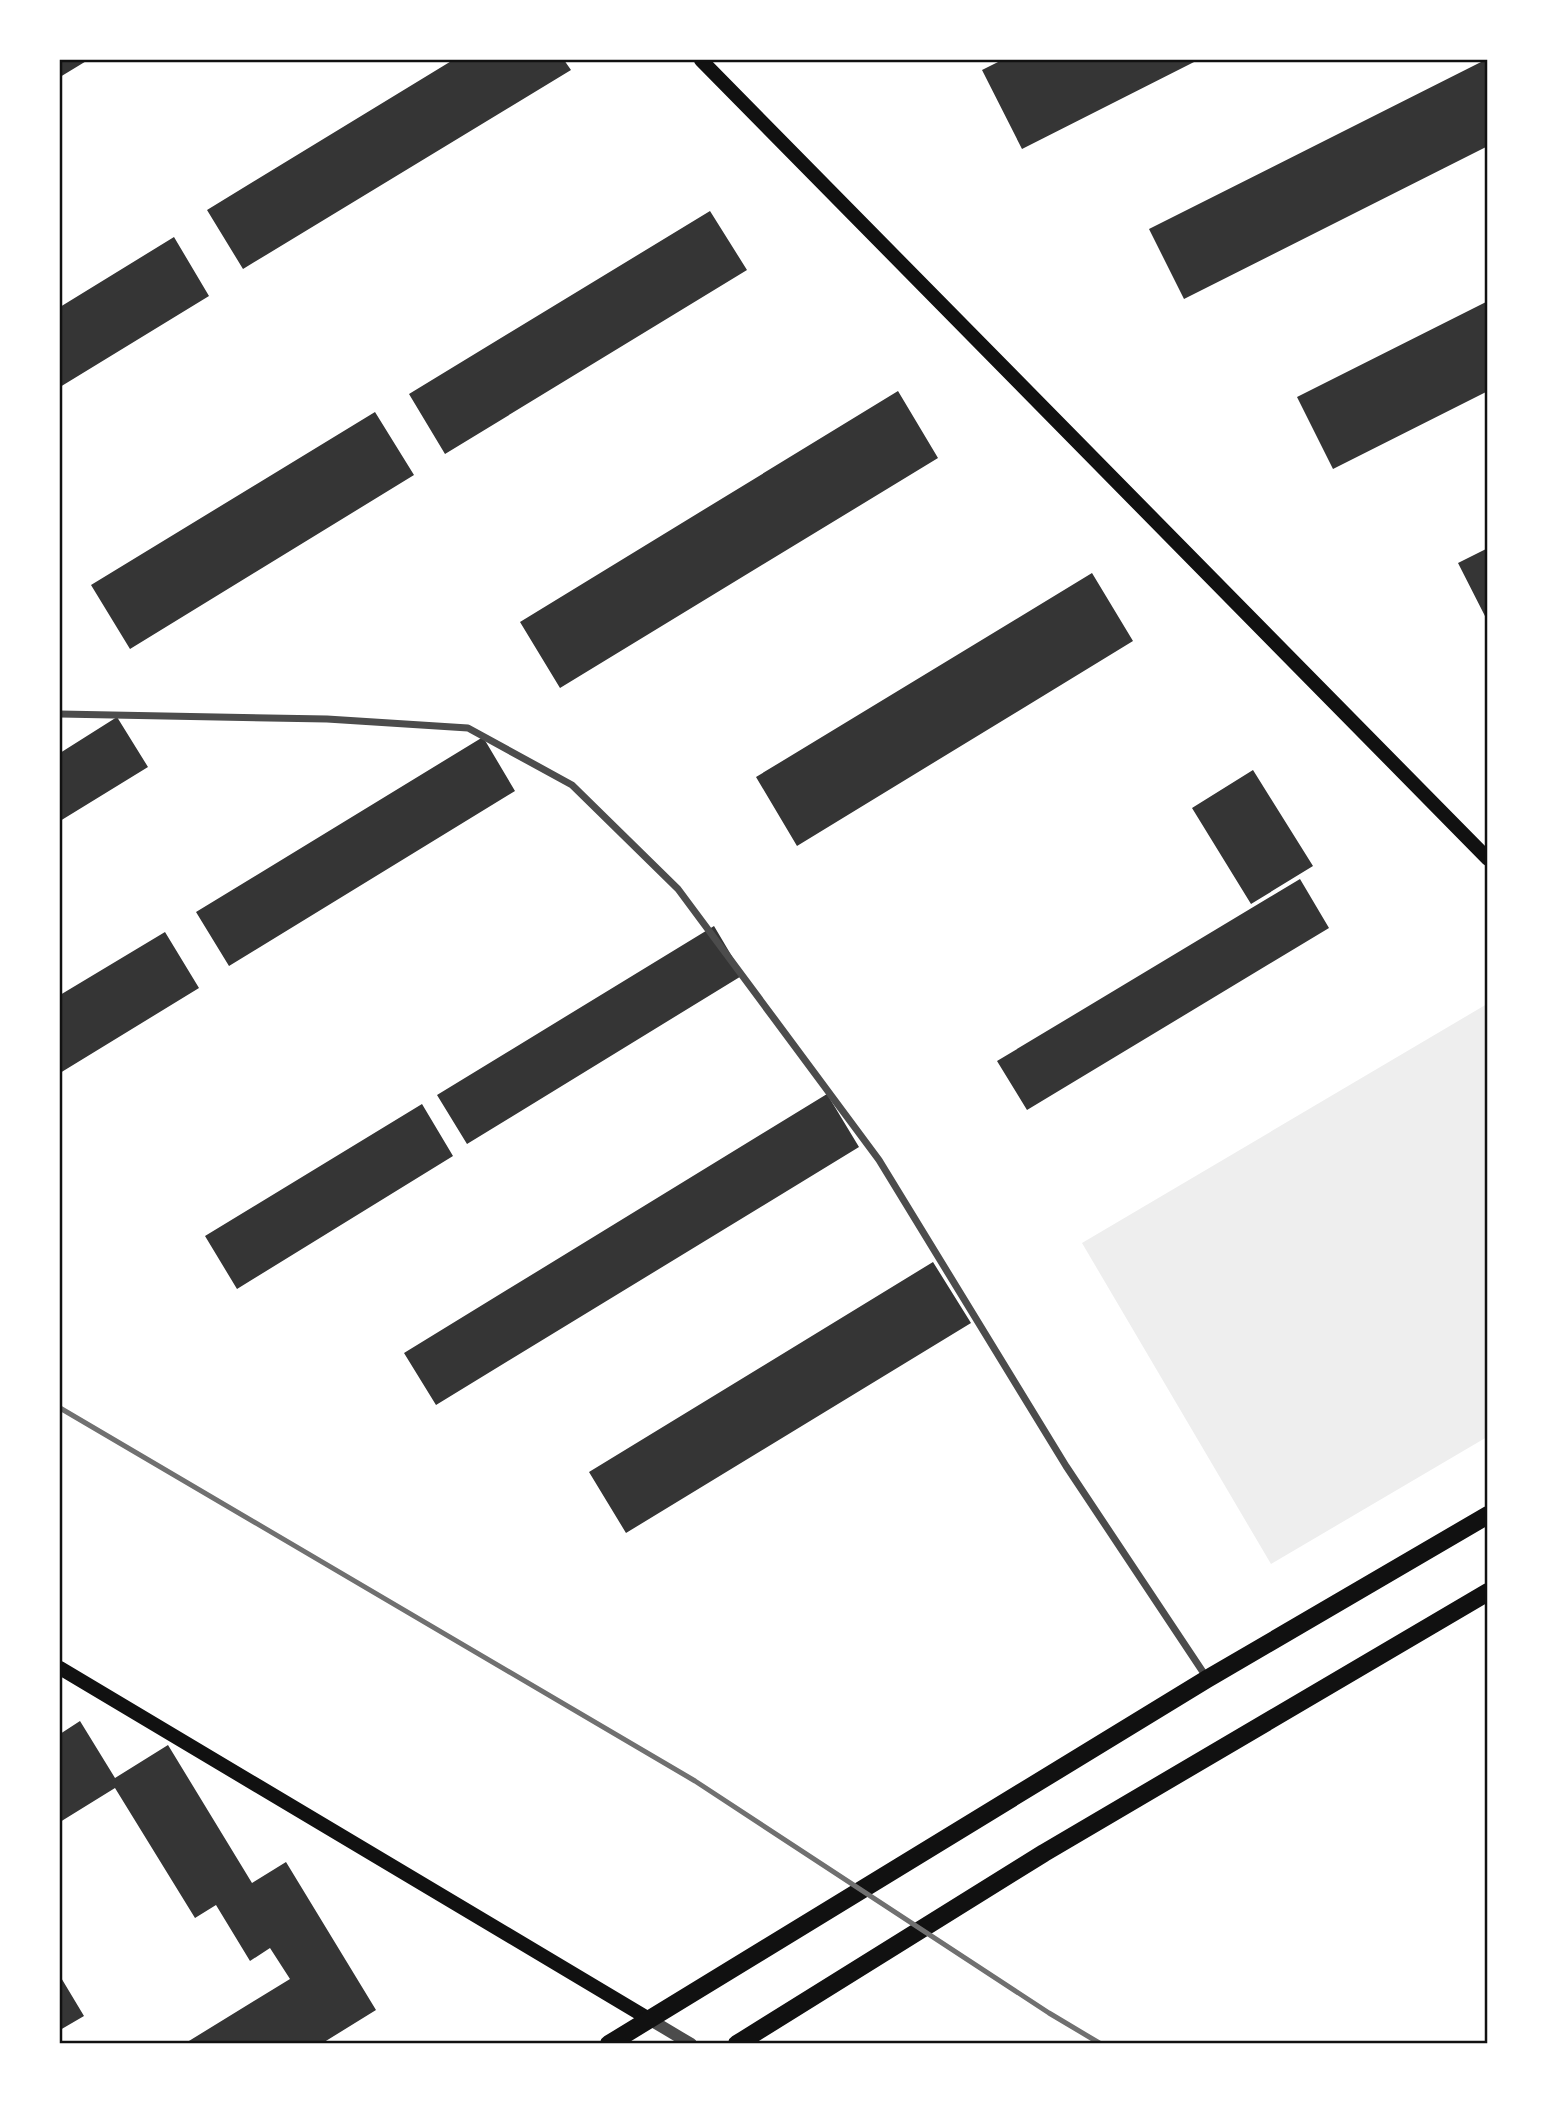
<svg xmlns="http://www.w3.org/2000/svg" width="1547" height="2103" viewBox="0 0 1547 2103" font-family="'PT Sans Narrow',sans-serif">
<rect width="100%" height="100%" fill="#fff"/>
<path fill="#eee" d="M1487,1004V1437L1271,1564L1082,1243Z"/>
<path fill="#353535" d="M60,60H88L60,77Z
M453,60H564L571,70L243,269L207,210Z
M1002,60H1198L1022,149L982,70Z
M1485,60H1488V146L1184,299L1149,229Z
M710,211L747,270L445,454L409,394Z
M174,237L209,296L60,387V307Z
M1488,301V391L1333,469L1297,397Z
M898,391L938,458L560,688L520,622Z
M375,412L414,475L130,649L91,585Z
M1488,548V622L1458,563Z
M1092,573L1133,641L797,846L756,777Z
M117,717L148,767L60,821V753Z
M483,737L515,791L229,966L196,912Z
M1253,770L1313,866L1251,904L1192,808Z
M1300,879L1329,928L1027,1110L997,1061Z
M714,926L743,975L467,1144L437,1095Z
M165,932L199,988L60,1073V995Z
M827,1094L859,1147L436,1405L404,1353Z
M422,1104L453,1156L237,1289L205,1236Z
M933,1262L971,1323L626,1533L589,1472Z
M80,1721L115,1778L168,1745L252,1883L286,1862L376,2010L321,2044H184L290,1979L270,1948L250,1961L216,1905L195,1918L115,1788L60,1822V1734Z
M60,1976L84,2016L60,2030Z"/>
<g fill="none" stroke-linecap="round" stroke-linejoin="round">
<path stroke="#4c4c4c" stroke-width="7" d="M60,714L327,719L468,728L572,785L678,889L879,1160L1066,1466L1207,1678"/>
<path stroke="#4c4c4c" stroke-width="12" d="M649,2019L691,2044"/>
<path stroke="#111" stroke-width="14" d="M701,60L1488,859
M60,1668L649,2019"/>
<path stroke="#111" stroke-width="18" d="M609,2044L1207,1679L1488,1515
M737,2044L1044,1853L1488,1592"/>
<path stroke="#707070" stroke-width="5" d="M60,1408L695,1781L1049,2013L1101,2044"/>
</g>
<rect width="1547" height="2103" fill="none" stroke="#ffffff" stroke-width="122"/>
<rect x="61" y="61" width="1425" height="1981" fill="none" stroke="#111" stroke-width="2.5"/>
</svg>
